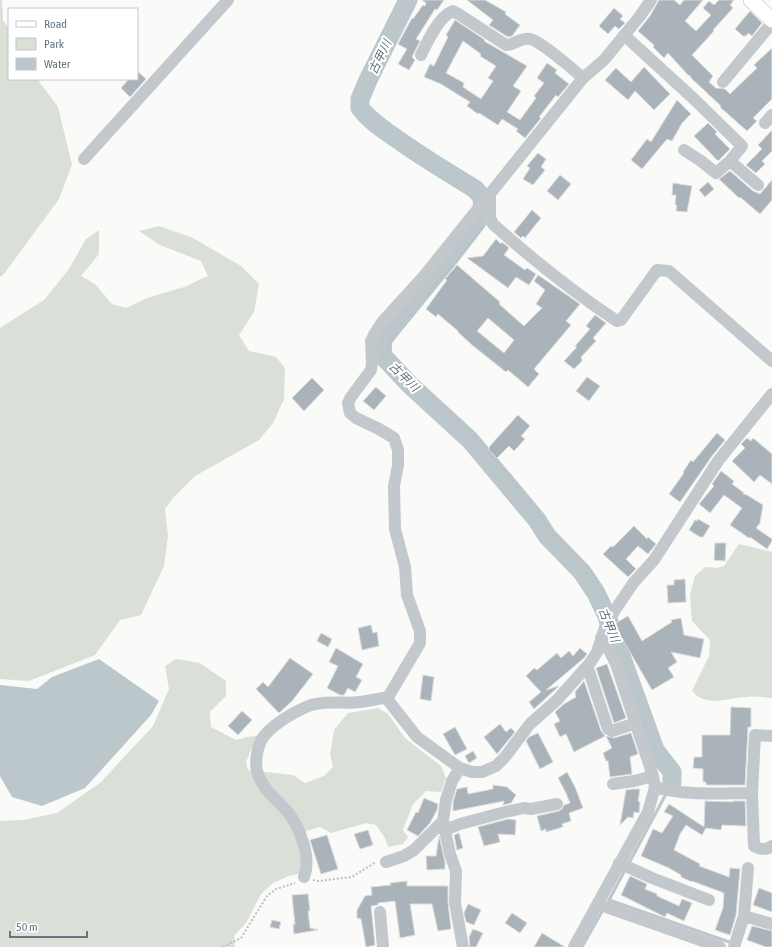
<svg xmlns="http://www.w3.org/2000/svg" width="772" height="947" viewBox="0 0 772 947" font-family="'Asap Condensed','Noto Sans JP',sans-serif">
<rect width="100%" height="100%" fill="#fafaf8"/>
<path fill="#dadfd7" d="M0,0H2L3,21L9,28V79H38L40,83L58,107L72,165L59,199L4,274L0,277Z
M159,226L193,238L241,266L259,284L254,312L239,335L249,351L276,357L285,368L284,399L273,423L259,440L195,476L173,498L165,509L168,536L164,566L141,615L120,620L95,655L29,681L0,679V328L44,300L69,269L86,239L99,230V254L81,276L95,284L112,304L126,308L147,298L184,287L208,276L201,261L160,245L139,231Z
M739,544L772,552V698C764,697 755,696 746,697C728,698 706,708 692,691L709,656L710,640L692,621L690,595L695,576L705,567L717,568L724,566Z
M176,659L200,663L226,681V696L210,712L211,727L236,740L247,737L257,736L246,762L248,770L293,775L305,783L324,776L333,767L330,755L334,730L348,713L378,708L388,714L405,738L441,766L446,778L441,792L426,791L413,804L403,830L408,837L403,844L388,847L385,838L376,825L366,823L331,833L320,827L296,834L303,873L289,876L273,883L261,894L246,923L234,936L235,947H0V821L23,820L57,813L100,783L153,726L169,689L165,666Z"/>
<path fill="#bbc7cb" d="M99,659L159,701L151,715L85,788L42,806L12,797L0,776V685L37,689L52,677Z"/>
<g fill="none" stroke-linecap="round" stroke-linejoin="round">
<path stroke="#bbc7cb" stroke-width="3" d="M628,865L667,792
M609,900L732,943
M607,904L625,870
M582,947L604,908"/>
<path stroke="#bbc7cb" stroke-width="19" d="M408,0L369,78L360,99V108C370,121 384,130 397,139C422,157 449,173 475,189L482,197L483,214L453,253L383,339L382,355L409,384L470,440L537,520L547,536L582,572L596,593L606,614L655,750L672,772V782"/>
</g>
<path fill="#aab3b9" stroke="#dcdcda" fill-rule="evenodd" d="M422,0H444L437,10L435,9L416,39L420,41L412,57L415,60L409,70L398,64L407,49L398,44L412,18L413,19L423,5L425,6L426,3Z
M467,0H485L506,12L505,14L520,25L512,36L508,37L489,25L493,20Z
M659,0H674L680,5L684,0H703L685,21L696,31L711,15L703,8L709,1L714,5L719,0H734L730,5L733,8L713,30L714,31L692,55L713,76L709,82L717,89L718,88L725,89L730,94L757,68L754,65L772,48V99L753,118L757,121L747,131L720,107L721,106L690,77L691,76L688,75L668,53L664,58L653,47L654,45L638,31L650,16Z
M614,8L623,16L620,19L625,23L619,29L615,26L608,34L599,26Z
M750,11L762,23L752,36L748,33L746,36H743L735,29Z
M455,20L485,40L484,41L527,66L513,86L521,91L507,112L520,120L536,98L534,96L544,83L537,78L547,63L557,70L555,73L569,84L558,97L556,95L539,117L541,118L525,138L516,131L518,129L502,119L498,125L479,113L478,114L467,106L470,102L441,84L424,77L430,64L434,66L448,37L446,35ZM463,41L481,54L480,56L496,66L488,78L493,81L481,99L463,87L464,83L446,73Z
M644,67L670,94L654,110L635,91L628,100L605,80L616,68L631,82Z
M137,71L146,79L130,97L121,88L129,79H137Z
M677,100L691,114L682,123L672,141L667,139L642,169L631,160L647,139L651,142Z
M708,123L717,132L715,134L730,149L718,161L694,136Z
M772,130V151L762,161L765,164L756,173L746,165L762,149L758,145Z
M538,153L546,159L541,167L545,170L533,185L523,179L530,168L527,166Z
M730,171L753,191L760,194L772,180V200L760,214L740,197L739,198L719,179Z
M560,175L571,184L558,200L547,191Z
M708,182L714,189L705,197L699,190Z
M673,183L692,186L687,212L676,211L677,205H675L676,195H672Z
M532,210L541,218L525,238L523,236L521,238L514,232Z
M496,239L501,244L502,242L509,248L504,255L525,270L527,268L536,274L529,285L516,277L508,288L467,258L483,256Z
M457,265L500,302L499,304L524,326L542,308L536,304L545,290L534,281L538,275L580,304L566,321L571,325L534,369L539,374L528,387L508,370L506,372L472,345L458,332V331L438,314L436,317L426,309L447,280L445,279ZM488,318L514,340L504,353L477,331Z
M595,315L606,323L593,338L596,341L581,357L582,361L574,369L564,361L577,347L575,346L590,329L586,326Z
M587,377L600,386L589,401L576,391Z
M312,378L324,390L304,411L292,398Z
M376,387L386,396L374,410L363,401Z
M518,415L530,426L521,436L525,439L514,451L509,446L497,458L488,449L490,448L489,447Z
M717,433L725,440L712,456L680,502L669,494L684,473L683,472L691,460L693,462Z
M747,438L751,441L753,438L772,454V484L760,475L754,482L732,461L745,448L741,444Z
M721,471L734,481L732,484L744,493L743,494L747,495L763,505L760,523L756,528L772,539V541L767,549L750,537L749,538L730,525L742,508L724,495L710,513L699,504L714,486L712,484Z
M698,519L710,526L703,537H700L689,530L695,520L697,521Z
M634,526L647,539L648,537L656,544L648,554L638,546L626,559L636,569L628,577L603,554L611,546L613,547Z
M715,543H726L725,561L714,560Z
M685,579L686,602L668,603L667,585H674V580Z
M628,616L642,641L672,622L671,620L681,618L684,635L704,639L700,658L671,652L677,662L668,668L674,677L652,690L615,626L616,623Z
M371,625L373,633L377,632L379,646L362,650L358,628Z
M321,633L332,639L328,647L317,641Z
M336,648L363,664L356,677L362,680L355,692L348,688L344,695H340L327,688L338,666L329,662Z
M580,648L587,654L584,658L546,690L559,686L534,709L529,702L541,692L526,676L534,668L537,670L557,653L561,658L569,651L573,656Z
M290,658L313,674L292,701L279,713L256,689L263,682L268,687Z
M607,664L626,718L614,723L596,668Z
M423,675L434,677L431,701L420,699Z
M584,681L601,731L605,736L574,752L566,734L560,737L554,724L560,721L555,712L564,704L576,697L575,692Z
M731,707L751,708V727H748L745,785H706V782H703V769L693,768L694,757H702V735H730Z
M242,711L252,720L238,735L228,726Z
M500,724L506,732L511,728L515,732L497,754L484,737Z
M455,727L467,749L455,755L443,734Z
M538,733L553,762L540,769L526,741L529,737Z
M631,733L638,754L630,757L632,774L610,777L608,761H606L603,753L612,748L606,736L614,738Z
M473,751L477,758L469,763L465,756Z
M567,772L575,787L583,808L569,813L571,821L562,824L563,827L546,832V829L541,831L537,816L559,811L562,809L564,805L570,803L566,793L558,778Z
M493,785L507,787L516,795L511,803L503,805L504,801L453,811V802L457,789L467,787L468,794L493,789Z
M634,789H640L638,801L640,802L639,813L634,812L633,818L628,817L620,825L626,790Z
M424,798L438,804L437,810L430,823L418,836L407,830L416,812L418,813Z
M705,801L733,802V801H745L746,826L722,825L721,830L706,828L702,835L686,825L680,834L674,850L700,864L699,866L729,877L730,868L740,869L736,915L730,935L715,930L723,908L724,893L692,881V882L681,877V875L669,868L641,856L653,829L662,833L673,816L664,812L669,804L704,827Z
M508,819L516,820L515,835L498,834L500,842L484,846L478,827Z
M368,830L373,845L360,849L354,834Z
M459,833L463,848L457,850L454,835Z
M327,835L338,869L321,874L310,840Z
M439,836L445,862V869L427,870L426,856H436Z
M630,876L647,884L645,889L657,894V896L679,906L682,899L692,903L684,921L667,913L665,917L621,895Z
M407,881V886H448V903L451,929L438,931L432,904H410L415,935L400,938L395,901L378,903V905L371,906L375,945L366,947L361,919L357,918V910L365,896L372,895L371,887L391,885L390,883Z
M759,888L772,893V912L753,905Z
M308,894L310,911H308L310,928L318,930L294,934L293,924L295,925L292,895Z
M468,904L481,910L474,925L466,922L464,913Z
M512,913L527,923L520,933L505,923Z
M272,920L281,922L279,929L270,927Z
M752,926L772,931V947H766L747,940Z
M473,929L483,933L476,947H470L469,937Z
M542,933L565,947H534Z"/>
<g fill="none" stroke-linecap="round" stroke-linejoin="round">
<defs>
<path id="major" d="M751,0L772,20"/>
</defs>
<use href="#major" stroke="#b5babe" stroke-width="16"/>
<path stroke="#bbbfc2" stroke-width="2" stroke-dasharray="2 2" stroke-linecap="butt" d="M482,228L469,245L390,339L388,347L389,353L399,366L466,428L487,450L533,506L556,538L592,572L608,601
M313,880L318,881L352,877L376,862
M223,947L241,938L267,896L276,889L295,883"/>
<path stroke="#c3c8cc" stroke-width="12" d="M624,35L695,100L742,146L730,161L716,173L701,161L684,150
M421,55C427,42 439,16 453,11L460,15L506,45C515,45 521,37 530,39C539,40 574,70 583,78
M723,82L772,23
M765,123L772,115
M84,159L228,0
M730,161L758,185
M490,195V218L493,224C532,259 573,292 617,321L621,320L657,270L669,271L772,361
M585,668L589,671L608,729L612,731L636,723
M387,699L420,643V631L407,595L405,567L395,529L394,486L398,465V450L394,438L379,429L356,418L350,413L348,403L351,397L371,370L372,363L371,341L375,333L383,321L424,276L583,78L604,60L640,16L651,0
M460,768L452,781L446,800L443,821L450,854L456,871L455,903L463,947
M613,784L634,781L653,776
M655,787C686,796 720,793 752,793L754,846C761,850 766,850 772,846
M752,793L755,735L772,736
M445,830L460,824L505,812L524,808L531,809L557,804
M386,862L404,856L414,850L443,821
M619,863L652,878L709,900
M304,877C312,857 299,825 286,810C276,799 262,788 258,774C254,764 257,745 264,736C274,724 292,713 306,707C322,700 343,704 360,702C368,701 376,699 384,698L387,699L417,737L460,768L472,772H482L496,766L505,757L530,724L557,700L590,663L597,652L605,627L615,610L634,582L654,560L718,461L772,394
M598,904L720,947
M380,912L383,947
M744,916L772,924
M574,947L648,812L655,787L653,776L616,664L607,646L601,638
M734,947L744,916L748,868"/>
<use href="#major" stroke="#fff" stroke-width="15"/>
</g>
<g text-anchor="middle" stroke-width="4" stroke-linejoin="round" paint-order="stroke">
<g font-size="12" font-style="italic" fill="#60757c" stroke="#fff">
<text transform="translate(380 57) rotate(-64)" y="4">古甲川</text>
<text transform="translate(404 377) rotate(44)" y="4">古甲川</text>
<text transform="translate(609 625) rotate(68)" y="4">古甲川</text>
</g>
</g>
<rect x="8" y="8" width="130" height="72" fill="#ffffff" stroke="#c1c8cd"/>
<rect x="16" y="21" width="20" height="6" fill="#ffffff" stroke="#c1c8cd"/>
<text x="44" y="28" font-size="12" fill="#657683">Road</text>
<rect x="16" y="38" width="20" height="12" fill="#dadfd7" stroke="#c1c8cd"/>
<text x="44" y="48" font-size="12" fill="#657683">Park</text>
<rect x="16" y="58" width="20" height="12" fill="#bbc7cb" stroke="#c1c8cd"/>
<text x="44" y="68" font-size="12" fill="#657683">Water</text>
<path d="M10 931v6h77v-6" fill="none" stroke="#657683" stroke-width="2"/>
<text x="16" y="931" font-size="12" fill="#657683" stroke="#ffffff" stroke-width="3" paint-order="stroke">50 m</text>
</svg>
